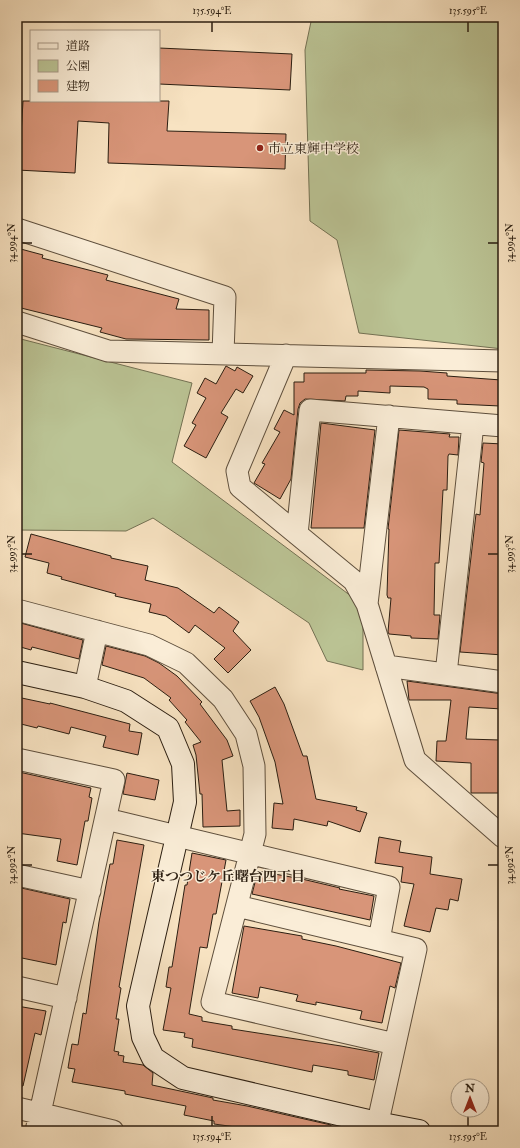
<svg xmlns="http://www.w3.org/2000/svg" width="520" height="1148" viewBox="0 0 520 1148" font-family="'IM FELL Double Pica','Noto Serif JP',serif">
<rect width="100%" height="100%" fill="#f8e3c2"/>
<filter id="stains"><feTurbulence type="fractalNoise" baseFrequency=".005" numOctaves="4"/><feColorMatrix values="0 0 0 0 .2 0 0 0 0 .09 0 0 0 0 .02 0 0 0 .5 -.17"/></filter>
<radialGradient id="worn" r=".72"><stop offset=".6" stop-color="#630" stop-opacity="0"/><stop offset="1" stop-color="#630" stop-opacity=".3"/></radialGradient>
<path fill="#bbc495" stroke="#737153" d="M312,17H503V349L359,333L337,240L310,221L305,50Z
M17,338L192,383L172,462L363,605V670L327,661L309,623L153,518L126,531L17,530Z"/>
<path fill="#d89579" stroke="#2b1e11" d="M159,48L292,54L290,90L159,84Z
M23,101H169L167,131L286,134L285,169L108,163L109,123L78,121L75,173L17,170V135H21Z
M17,248L43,255L42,258L108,275L106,280L179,299L176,309L209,310V340L126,339L100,332L102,328L17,307Z
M226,366L235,371L237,367L253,376L243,393L236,389L221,413L228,417L206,458L184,446L196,425L192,423L206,398L197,393L205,378L216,384Z
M366,370L420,371L447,373V376L501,380L500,406L457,404V400L428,399V389L424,387L390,386V393L358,391V396H346L345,401L305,399L300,403L298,409L291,479L280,499L254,483L265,464L262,463L280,432L274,429L284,410L294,415V382H304V373H366Z
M321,423L375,430L364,528H311Z
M399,430L450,434L449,437H459L458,455L449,454L448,456L447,490H443L439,563H435L434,615H440L438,639L411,638V636L389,634L388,632L391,598H388L387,595L389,529H388Z
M483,443L503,444V655L460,652L476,514L480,515L484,463L481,462Z
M31,534L111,556V558L148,566L145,580L178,588L214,613L219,607L239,622L233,631L251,650L228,673L214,659L225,648L195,625L189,633L166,616L149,612L151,604L115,596L116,594L61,579L62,577L47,573L49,563L25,557Z
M17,622L83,640L79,659L32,647L31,650L17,646Z
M106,646L145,656L159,663L177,676L202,702L200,704L227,740L233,756L222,760L227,811L240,810V826L203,827L202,794H200L196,755L193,745L201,742L185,722L187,720L169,700L171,698L144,678L102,665Z
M407,681L503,694L502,709L469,707L466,739L500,740L499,793H471V763L436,761L437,741H446L451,700H409Z
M275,687L284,704L303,756H307L316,799L357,807L356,810L367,813L360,832L328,821L327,826L294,819L293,830L272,828L274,803L283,804L275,762L259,717L250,701Z
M17,697L50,704V703L130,724L129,731L142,733L138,755L103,747L106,736L71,727L69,734L38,726L37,728L17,723Z
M19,772L91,788L89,797L92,798L88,821H85L77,865L57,861L61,839L17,833V776Z
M127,773L159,780L155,800L123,794Z
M379,837L401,841L399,852L432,857L430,874L462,879L458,901L450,899L448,910L436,908L430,932L404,926L414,884L401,882L403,867L375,863Z
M117,840L144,845L119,987L121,988L116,1019H119L114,1051L119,1052L118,1055L124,1056L123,1062L143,1065L153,1073L152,1085L213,1098V1100L247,1106L331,1125L330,1131H265L214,1124V1121L184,1115L186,1106L125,1094V1091L72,1082L75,1069L68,1068L72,1044L78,1045L83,1013L86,1014L99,922L110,864H113Z
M192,853L226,860L216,914H213L207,948L200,947L189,1014L202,1017V1021L232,1026V1029L341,1046L379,1053L374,1080L348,1075V1071L313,1065L312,1072L192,1047L193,1039L184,1037L185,1033L163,1030L171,988L166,987L169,967H172L185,885H187Z
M258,871L302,879L340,888L339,889L374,896L370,920L252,894Z
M17,887L70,899L66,923L63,922L56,965L17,957Z
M244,926L302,936V939L336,946L401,963L395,988L390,986L382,1023L360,1019L362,1011L316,1002V1005L296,1001L298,995L260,987L258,998L232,993Z
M17,1006L46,1011L41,1035L35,1033L23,1086H17Z"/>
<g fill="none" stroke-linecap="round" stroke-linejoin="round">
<defs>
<path id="street" d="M17,229L225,297L223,354
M17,322L108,351L503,361
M286,355L237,471L240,487L354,581L367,604L415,760L503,837
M297,534L310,410L503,426
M367,604L389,416
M17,610L149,645L186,663L223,699L246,734L254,766L255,834L212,1002L395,1044
M386,666L503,682
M446,674L473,424
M85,687L97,631
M17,759L114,780L36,1131
M106,819L389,887L379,940
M17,875L90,891
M237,906L416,949L376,1131
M17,987L66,998
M17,1108L113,1131"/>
<path id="secondary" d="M17,672L85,687L126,701L168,728L183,764L185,802L138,1006L143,1037L153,1058L183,1078L377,1123L419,1131"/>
</defs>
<use href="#street" stroke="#5e4f3d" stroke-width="23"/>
<use href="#secondary" stroke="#2b1e11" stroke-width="24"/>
<use href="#street" stroke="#faedd7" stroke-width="21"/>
<use href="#secondary" stroke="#faedd7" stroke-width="22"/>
</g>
<path fill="none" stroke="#2b1e11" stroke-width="1.5" d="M212,22V32M468,22V32M22,243H32M488,243H498M22,554H32M488,554H498M22,865H32M488,865H498M212,1116V1126M468,1116V1126"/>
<circle fill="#8f2418" stroke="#faedd7" stroke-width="1.5" cx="260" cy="148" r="4"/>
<g text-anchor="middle" stroke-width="3" stroke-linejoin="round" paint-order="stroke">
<g font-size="13" fill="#2b1e11" stroke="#faedd7" text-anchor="start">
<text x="268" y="153">市立東輝中学校</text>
</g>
<g font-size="14" font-weight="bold" fill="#2b1e11" stroke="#faedd7">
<text x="228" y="881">東つつじケ丘曙台四丁目</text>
</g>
</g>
<rect width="520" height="1148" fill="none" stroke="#f8e3c2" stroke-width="44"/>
<rect x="30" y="30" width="130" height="72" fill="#faedd7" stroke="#a79a88"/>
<rect x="38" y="43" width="20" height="6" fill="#faedd7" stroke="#a79a88"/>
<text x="66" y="50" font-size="12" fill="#2b1e11">道路</text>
<rect x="38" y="60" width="20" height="12" fill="#bbc495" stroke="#a79a88"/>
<text x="66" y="70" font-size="12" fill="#2b1e11">公園</text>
<rect x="38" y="80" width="20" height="12" fill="#d89579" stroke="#a79a88"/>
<text x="66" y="90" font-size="12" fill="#2b1e11">建物</text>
<g transform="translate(470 1098)"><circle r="19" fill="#faedd7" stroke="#a79a88"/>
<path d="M0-3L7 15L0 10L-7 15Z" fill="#8f2418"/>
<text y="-6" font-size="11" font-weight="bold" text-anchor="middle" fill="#2b1e11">N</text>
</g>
<rect x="22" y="22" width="476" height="1104" fill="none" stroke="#2b1e11" stroke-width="1.5"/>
<g font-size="10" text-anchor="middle" fill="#2b1e11">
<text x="212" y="14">135.594°E</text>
<text x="468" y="14">135.595°E</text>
<text transform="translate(11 243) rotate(-90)" y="4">34.994°N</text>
<text transform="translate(509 243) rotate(-90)" y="4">34.994°N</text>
<text transform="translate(11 554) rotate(-90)" y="4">34.993°N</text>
<text transform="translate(509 554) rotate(-90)" y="4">34.993°N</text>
<text transform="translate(11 865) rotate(-90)" y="4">34.992°N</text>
<text transform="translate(509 865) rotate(-90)" y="4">34.992°N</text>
<text x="212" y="1140">135.594°E</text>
<text x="468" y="1140">135.595°E</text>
</g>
<rect width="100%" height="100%" filter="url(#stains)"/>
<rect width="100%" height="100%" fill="url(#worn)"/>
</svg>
